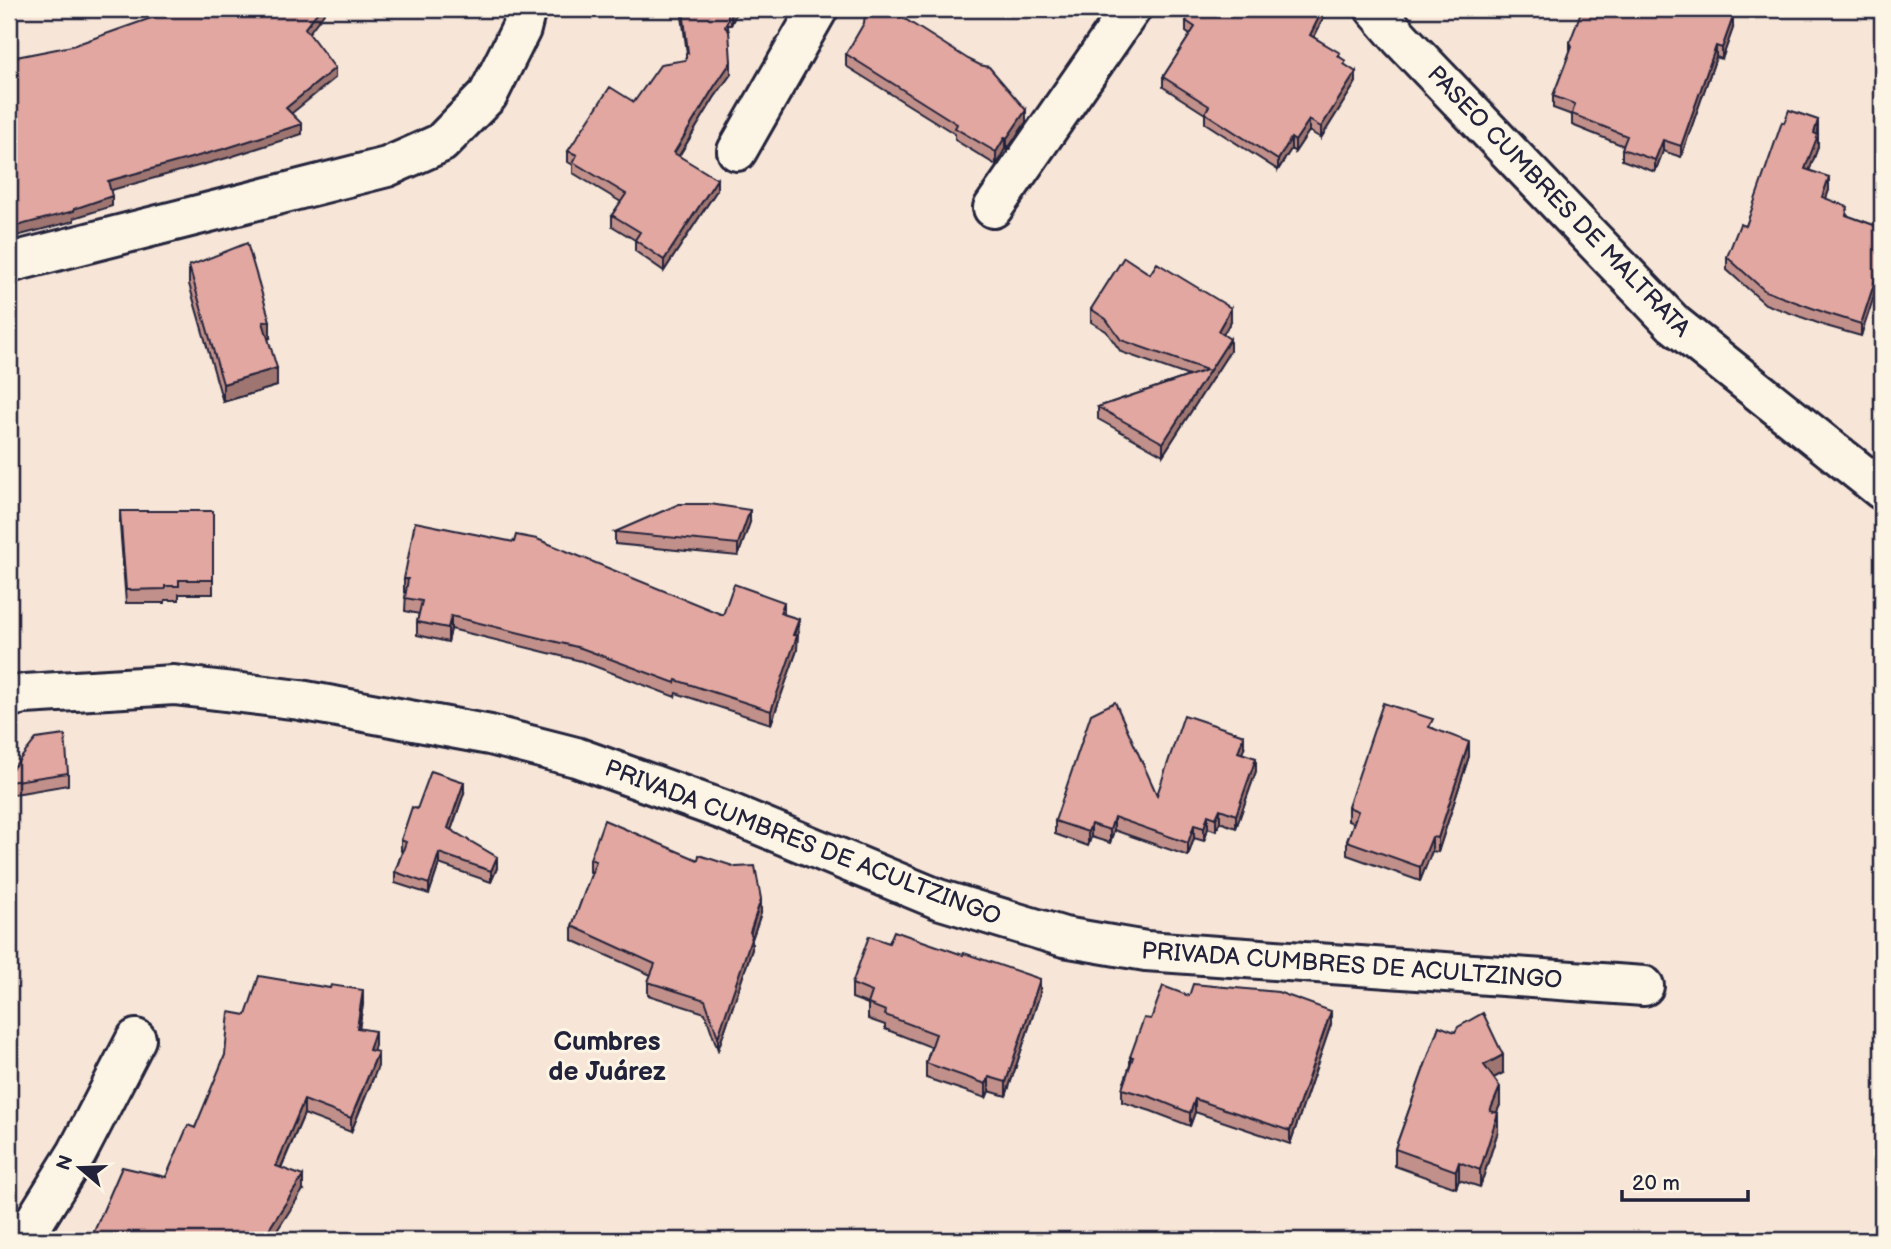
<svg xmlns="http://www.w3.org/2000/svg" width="1891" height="1249" viewBox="0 0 1891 1249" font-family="'Balsamiq Sans',sans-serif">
<rect width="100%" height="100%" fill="#f7e5d7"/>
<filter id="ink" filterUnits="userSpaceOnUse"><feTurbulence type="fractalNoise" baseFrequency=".0143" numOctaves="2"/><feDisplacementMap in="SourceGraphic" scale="14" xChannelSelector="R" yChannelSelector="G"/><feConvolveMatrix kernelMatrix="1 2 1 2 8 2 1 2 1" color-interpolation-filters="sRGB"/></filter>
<g filter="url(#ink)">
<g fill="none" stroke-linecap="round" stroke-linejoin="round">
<defs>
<path id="minor" d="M737,151L818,9
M993,208L1131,9
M9,263L387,167L441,143L488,95L521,29L526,9
M9,697L25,694L174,685L300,700L490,735L576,757L723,810L938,899L1064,937L1146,951L1644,986
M23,1240L77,1153L136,1039"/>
<path id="tertiary" d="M1375,9L1400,38L1674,324L1882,490"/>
</defs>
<use href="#minor" stroke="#22223b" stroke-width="44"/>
<use href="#tertiary" stroke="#22223b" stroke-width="44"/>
<use href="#minor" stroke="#fcf5e5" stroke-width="38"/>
<use href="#tertiary" stroke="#fcf5e5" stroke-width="38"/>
</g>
<path fill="#c2908a" stroke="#22223b" stroke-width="2" d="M681,9H738L731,25H728L731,74L714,98L679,156L717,190L664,271L635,251V240L612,226V215L621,202L573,173V165L568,162V151L634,102L686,60L687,53Z
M1324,9V17L1314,37L1340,57L1356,82L1321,138L1309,131L1295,152L1291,149L1278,170L1205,123V114L1163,87V77L1190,35L1186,32V21Z
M1733,28L1722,59L1716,57L1681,157L1663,151L1655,172L1622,160V149L1624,146L1572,125V115L1553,108V96L1570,52V42Z
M846,54L1026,122L1007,150L1005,149L996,165L955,140V134L846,66Z
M1818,120V147L1809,171L1829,190L1826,198L1848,216L1882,228L1861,336L1826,326L1765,304L1727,270V257L1746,226L1784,123Z
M189,266L270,338L268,339L277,386L223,402L189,284Z
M1150,274L1231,321L1223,334L1230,351L1163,455L1098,419V407L1189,376L1121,352L1106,331L1091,322V309Z
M120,511H213V594H179V600H165V603H126L120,525Z
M750,522L738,556L615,544V532Z
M404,579L723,615L784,614L799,632L797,637V650L771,724L676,693L675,697L581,661L451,629L448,642L417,635V622L419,614L405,611L406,592H404Z
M1433,728L1469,756L1438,852L1432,851L1420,881L1347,855V841L1354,823L1348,821V807Z
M1244,748L1242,753L1256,771L1236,828L1220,822L1216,831L1208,828L1204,841L1194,838L1188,856L1114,830L1110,843L1091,837L1088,846L1055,834V821L1157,795Z
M9,773H68V785L9,795Z
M464,793L451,830L497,868L491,882L439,864L429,894L395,883V872L402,852L401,851V840L417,809Z
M590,859L761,913L752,939V949L718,1050L705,1013L648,995V982L651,975L572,940V926L592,873L590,872Z
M852,984L1040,994L1006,1096L989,1091L986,1098L926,1078V1063L931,1047L885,1029V1025L868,1019V1004L852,998Z
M1189,996L1331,1024L1290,1144L1195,1112L1190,1126L1151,1111L1122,1102V1089L1130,1065V1057L1151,1019Z
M363,1004L359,1028L375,1045L373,1051L378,1066L351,1132L304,1114L281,1168L303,1190L166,1177L195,1128L246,1015Z
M1439,1026L1503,1073L1493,1078L1500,1105L1496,1113L1498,1131L1480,1187L1459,1180L1456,1188L1395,1166V1149Z"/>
<path fill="#9e7570" stroke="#22223b" stroke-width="2" d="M320,9H327L305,38V28Z
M733,9H738L731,25V14Z
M1323,9H1324V17L1310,45V35Z
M1733,17V28L1722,59V48Z
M1716,46V57L1681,157V146Z
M731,62V74L714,98L674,164V153L714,87Z
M335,68V78L286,118V108Z
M1356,72V82L1321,138V127Z
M1026,110V122L1007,150V138Z
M1309,120V131L1295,152V141Z
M1818,120V133L1816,138L1818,135V147L1805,182V169L1814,133Z
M302,124V134L227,158L108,191V181Z
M1005,137V149L996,165V152Z
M1291,138V149L1278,170V160Z
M1663,140V151L1655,172V160Z
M1829,177V190L1822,209V197Z
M717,179V190L664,271V260Z
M112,196V206L74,218V221L9,238V228Z
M1882,259V272L1861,336V324Z
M1231,308V321L1218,343V331Z
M270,321V338L263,340V322Z
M1230,339V351L1163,455V443Z
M277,368V386L223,402V384Z
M750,510V522L738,556V544Z
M784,602V615L780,613Z
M451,616V629L448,642V628Z
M799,619L797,650L771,724V711Z
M1244,735V748L1238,765V752Z
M1469,742V756L1438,852V838Z
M1256,758V771L1236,828V815Z
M464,782V793L448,839V828Z
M1220,809V822L1216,831V818Z
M1208,815V828L1204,841V828Z
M1114,817V830L1110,843V830Z
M1091,824V837L1088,846V832Z
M1194,825V838L1188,856V843Z
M1432,837V851L1420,881V867Z
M439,853V864L429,894V884Z
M497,857V868L491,882V871Z
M761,899V913L752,939V949L718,1050V1037Z
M1040,979V994L1006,1096V1082Z
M363,990V1004L357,1042V1028Z
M1331,1011V1024L1290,1144V1131Z
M375,1031V1045L369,1064V1050Z
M378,1052V1066L351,1132V1118Z
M1503,1055V1073L1484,1083V1065Z
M989,1077V1091L986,1098V1084Z
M1500,1087V1105L1490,1128V1111Z
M1195,1099V1112L1190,1126V1113Z
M304,1100V1114L276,1179V1166Z
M1498,1113V1131L1480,1187V1170Z
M1459,1162V1180L1456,1188V1171Z
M303,1176V1190L271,1240H262Z"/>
<path fill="#e1a7a0" stroke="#22223b" stroke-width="2" d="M182,9H208L209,16L219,9H320L305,28L335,68L286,108L302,124L227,148L108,181L112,196L74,209V211L9,228V47L11,58L72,46L168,12L169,14Z
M683,9H733L731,14H728V20L725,27L729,31L731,62L714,87L674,153L717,179L664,260L635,240L640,232L612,215L626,194L573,162L577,155L568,151L610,87L634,102L661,64L686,60V53H688Z
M876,9H889L968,59L980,65L989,67L1026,110L1007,138L1005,137L996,152L955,128L957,124L846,54L864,23L865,13Z
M1194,9H1323L1310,35L1340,53L1338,56L1346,61L1344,64L1356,72L1321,127L1309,120L1295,141L1291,138L1278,160L1205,113L1209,106L1163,77L1195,27L1186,21Z
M1582,9H1711L1733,17L1722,48L1716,46L1681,146L1663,140L1655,160L1622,149L1627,136L1572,114L1575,104L1553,96L1572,46L1570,42Z
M1789,110L1818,120L1814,133L1818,135L1805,169L1829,177L1822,197L1848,207L1846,215L1882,228V259L1861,324L1826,313L1765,291L1727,257L1740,224L1746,226L1782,122L1784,123Z
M247,243L270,321L263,322L277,368L223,384L189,266Z
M1124,257L1150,274L1157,263L1231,308L1218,331L1230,339L1163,443L1098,407L1207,370L1121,340L1106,319L1091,309Z
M679,504H710L750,510L738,544L615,532Z
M120,511H213V580H179V586H165V589L126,590Z
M415,522L514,542L516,535L537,539L723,615L734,584L784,602L780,613L799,619L793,635L797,636L771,711L676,680L675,683L581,648L451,616L448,628L417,622L422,601L405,598L408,579H404Z
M1115,702L1157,795L1184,715L1244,735L1238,752L1256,758L1236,815L1220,809L1216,818L1208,815L1204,828L1194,825L1188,843L1114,817L1110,830L1091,824L1088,832L1055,821L1091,714Z
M1383,703L1433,719L1429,727L1469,742L1438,838L1432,837L1420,867L1347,841L1358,811L1348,807Z
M65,735L68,773L9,782V773L36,739Z
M431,771L464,782L448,828L497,857L491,871L439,853L429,884L395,872L406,842L401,840L412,807L417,809Z
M604,820L698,860L699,855L736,867L755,866L761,899L750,932L752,936L718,1037L705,1000L648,982L655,964L572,926L596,861L590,859Z
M894,931L963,955L964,953L1040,979L1006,1082L989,1077L986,1084L926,1063L936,1034L885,1015L886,1011L868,1004L872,992L852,984L869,936L889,943Z
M259,976L330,988L331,985L363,990L357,1028L375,1031L369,1050L378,1052L351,1118L304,1100L276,1166L303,1176L262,1240H89L93,1234L122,1167L166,1177L188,1125L195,1128L225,1055L229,1012L246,1015Z
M1193,984L1278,992L1331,1011L1290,1131L1195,1099L1190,1113L1151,1097L1122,1089L1133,1057H1130L1144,1018L1151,1019L1163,986L1189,996Z
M1483,1013L1503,1055L1484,1065L1500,1087L1490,1111L1498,1113L1480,1170L1459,1162L1456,1171L1395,1149L1439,1026L1455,1032L1458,1027Z"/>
</g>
<g text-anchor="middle" stroke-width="6" stroke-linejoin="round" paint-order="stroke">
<g font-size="24" fill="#22223b" stroke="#fcf5e5">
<text transform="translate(1559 201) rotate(46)" y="8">PASEO CUMBRES DE MALTRATA</text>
<text transform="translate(803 842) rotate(21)" y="8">PRIVADA CUMBRES DE ACULTZINGO</text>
<text transform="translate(1352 965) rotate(4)" y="8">PRIVADA CUMBRES DE ACULTZINGO</text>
</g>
<g font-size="26" font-weight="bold" fill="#22223b" stroke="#fcf5e5">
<text x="607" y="1050">Cumbres<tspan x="607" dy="30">de Juárez</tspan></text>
</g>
</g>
<rect width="1891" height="1249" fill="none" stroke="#fcf5e5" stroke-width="35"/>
<rect x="18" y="18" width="1856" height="1214" fill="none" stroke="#22223b" stroke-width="2.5" filter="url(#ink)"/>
<g transform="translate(80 1168) rotate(289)" stroke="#fcf5e5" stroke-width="5" paint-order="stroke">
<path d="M0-5L12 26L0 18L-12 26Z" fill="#22223b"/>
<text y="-10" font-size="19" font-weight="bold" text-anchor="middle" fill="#22223b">N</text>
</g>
<path d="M1622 1190v10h126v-10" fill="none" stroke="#22223b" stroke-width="3.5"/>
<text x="1632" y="1190" font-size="21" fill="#22223b" stroke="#fcf5e5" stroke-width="5" paint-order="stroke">20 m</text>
</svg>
